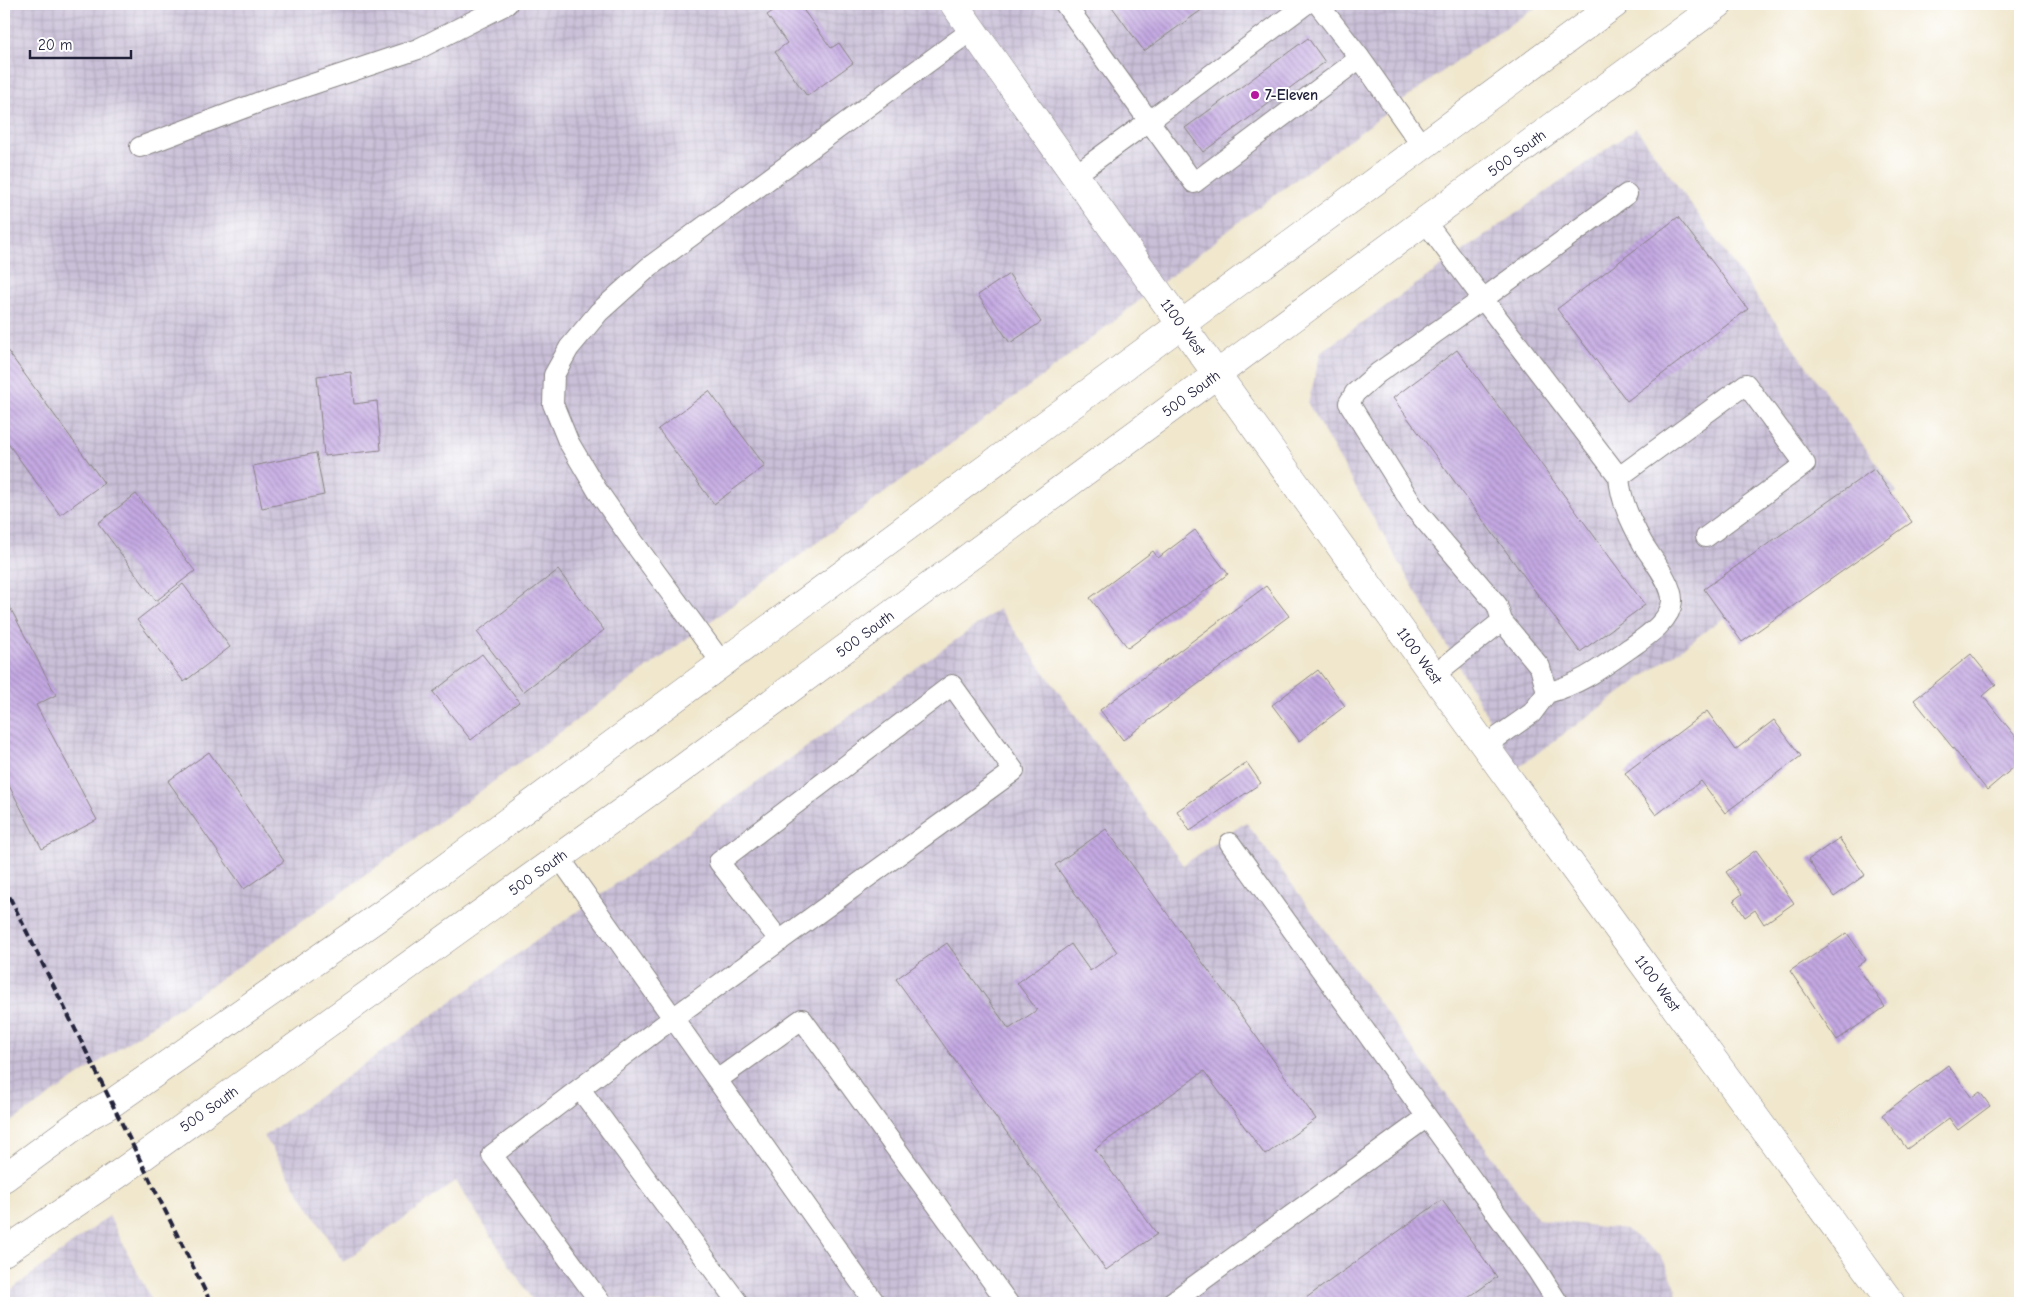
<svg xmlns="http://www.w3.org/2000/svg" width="2024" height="1307" viewBox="0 0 2024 1307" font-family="'Comic Neue',sans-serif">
<defs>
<pattern id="industrial-grid" width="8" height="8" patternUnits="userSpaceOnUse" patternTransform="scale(1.25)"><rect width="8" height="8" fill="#c9bfd7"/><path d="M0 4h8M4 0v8" fill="none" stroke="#aca4b9"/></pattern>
<pattern id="building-back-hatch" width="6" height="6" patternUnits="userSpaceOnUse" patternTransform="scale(1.25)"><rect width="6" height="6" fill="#c4a9e2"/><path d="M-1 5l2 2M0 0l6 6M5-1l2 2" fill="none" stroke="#9f89b8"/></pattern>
</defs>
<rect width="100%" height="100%" fill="#fff"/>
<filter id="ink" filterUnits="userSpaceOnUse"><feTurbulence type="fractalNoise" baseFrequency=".02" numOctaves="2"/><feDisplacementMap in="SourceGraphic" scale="10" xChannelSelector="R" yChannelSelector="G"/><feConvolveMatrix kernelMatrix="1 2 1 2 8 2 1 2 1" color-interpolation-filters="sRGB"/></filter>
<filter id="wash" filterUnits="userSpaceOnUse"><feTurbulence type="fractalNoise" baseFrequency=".0096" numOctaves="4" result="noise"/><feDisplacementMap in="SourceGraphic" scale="20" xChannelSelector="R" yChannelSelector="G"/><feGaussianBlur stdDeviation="1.12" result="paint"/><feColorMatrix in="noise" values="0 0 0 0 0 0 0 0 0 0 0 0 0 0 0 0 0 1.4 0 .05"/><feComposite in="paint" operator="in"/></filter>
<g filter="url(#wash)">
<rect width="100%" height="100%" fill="#f0e7cd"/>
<path fill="url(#industrial-grid)" d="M4,4H1542L1484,41L1256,209L1047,373L459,807L254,956L4,1127Z
M1636,128L1897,492L1517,768L1308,404L1321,352Z
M999,609L1183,865L1246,822L1538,1219L1627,1230L1662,1257L1675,1285L1678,1303H534L456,1181L343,1262L264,1136Z
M109,1216L153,1303H4V1295Z"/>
<g id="blocks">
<path fill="url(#building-back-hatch)" d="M783,4H799L831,48L839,43L853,63L807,96L775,52L787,43L767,15Z
M1110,4H1210L1144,51Z
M1308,38L1325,62L1203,152L1185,128Z
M1678,217L1748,309L1627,401L1557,309Z
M1009,274L1041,322L1010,343L978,295Z
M4,346L104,483L60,515L4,438Z
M1457,350L1645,605L1580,652L1393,398Z
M351,372L354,404L377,401L381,450L324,456L317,376Z
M709,391L765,466L714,504L658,429Z
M316,453L324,495L262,508L253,466Z
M1874,469L1912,522L1742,642L1704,589Z
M136,494L195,571L156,601L98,523Z
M1195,530L1228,574L1128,648L1090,598L1153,551L1158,558Z
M558,570L604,630L523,692L477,632Z
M183,584L230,647L184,682L137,620Z
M1266,586L1289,616L1123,740L1100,710Z
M4,596L56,695L36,705L97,820L42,849L4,776Z
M482,654L519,702L471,740L433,692Z
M1971,654L1996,685L1983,696L2020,742V762L1987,790L1914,700Z
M1318,670L1345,706L1299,741L1272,705Z
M1707,711L1735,750L1774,720L1801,756L1725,813L1701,781L1656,815L1625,773Z
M209,752L284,861L244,889L168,781Z
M1247,763L1261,783L1190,831L1177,811Z
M1106,829L1316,1119L1265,1155L1204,1071L1095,1149L1157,1234L1106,1270L896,979L947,943L1009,1029L1037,1010L1017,983L1071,944L1090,971L1117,952L1055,865Z
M1839,838L1865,875L1834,897L1808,860Z
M1756,850L1794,903L1764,924L1755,910L1745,917L1734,900L1742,894L1726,872Z
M1847,933L1866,960L1857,966L1885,1007L1837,1040L1790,971Z
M1948,1065L1972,1098L1980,1092L1990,1106L1958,1130L1949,1118L1907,1149L1882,1115Z
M1442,1200L1497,1277L1461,1303H1299Z"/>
</g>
</g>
<g filter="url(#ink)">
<use href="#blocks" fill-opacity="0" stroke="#898484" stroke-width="1"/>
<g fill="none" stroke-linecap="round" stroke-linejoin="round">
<defs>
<path id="lane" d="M1065,4L1149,121L1306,4
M1318,4L1360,58
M140,147L265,100L418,49L507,4
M1075,175L1149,121L1194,183L1360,58L1422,146
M1424,220L1483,299L1627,194
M722,663L629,536L597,490L568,441L553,404L554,375L569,348L599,312L649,267L972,30
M1434,675L1502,621L1497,605L1415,509L1349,403L1355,393L1378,373L1483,299L1619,477L1746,384L1805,464L1706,537
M1547,693C1581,684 1601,668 1630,648C1644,638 1671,621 1672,601C1673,584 1652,559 1643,544C1631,522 1621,502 1619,477
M1485,746L1532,713L1547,693L1540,667L1502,621
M1230,843L1537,1270L1558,1303
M559,857L875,1303
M717,1080L802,1019L1008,1303
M580,1089L738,1303
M601,1303L492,1155L673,1018L1014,771L952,685L719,862L780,941
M1171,1303L1427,1117"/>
<g id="secondary">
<path id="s1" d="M954,4C1261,441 1576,872 1891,1303"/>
<path d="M4,1178L90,1115L112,1103L384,913L1615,4"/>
<path id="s2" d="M4,1252L120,1173L683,768L1719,4"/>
</g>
</defs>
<use href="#lane" stroke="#898484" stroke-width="22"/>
<use href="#secondary" stroke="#898484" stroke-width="29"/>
<use href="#lane" stroke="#fff" stroke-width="20"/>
<use href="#secondary" stroke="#fff" stroke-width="28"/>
<path stroke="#22223b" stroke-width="4" stroke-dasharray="8 4" stroke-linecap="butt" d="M4,886L211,1303"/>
</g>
</g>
<circle fill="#b5179e" stroke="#fff" stroke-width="2" cx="1255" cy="95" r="5"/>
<g text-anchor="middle" stroke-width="4" stroke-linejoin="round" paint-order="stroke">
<g font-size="15" font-weight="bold" fill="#22223b" stroke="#fff" text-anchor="start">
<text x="1265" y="100">7-Eleven</text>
</g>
<g font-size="15" fill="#22223b" stroke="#fff">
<text dy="5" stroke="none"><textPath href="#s2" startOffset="1870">500 South</textPath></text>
<text dy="5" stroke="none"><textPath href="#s1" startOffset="396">1100 West</textPath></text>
<text dy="5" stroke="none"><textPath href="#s2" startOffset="1465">500 South</textPath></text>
<text dy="5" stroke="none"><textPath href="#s2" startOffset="1060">500 South</textPath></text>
<text dy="5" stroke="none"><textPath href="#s1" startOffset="801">1100 West</textPath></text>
<text dy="5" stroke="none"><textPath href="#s2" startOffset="655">500 South</textPath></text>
<text dy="5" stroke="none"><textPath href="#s1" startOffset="1206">1100 West</textPath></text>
<text dy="5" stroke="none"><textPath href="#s2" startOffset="250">500 South</textPath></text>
</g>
</g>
<rect width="2024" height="1307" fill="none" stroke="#fff" stroke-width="20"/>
<path d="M30 50v8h101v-8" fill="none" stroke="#22223b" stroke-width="2.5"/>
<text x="38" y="50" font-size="15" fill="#22223b" stroke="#ffffff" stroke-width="4" paint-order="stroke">20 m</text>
</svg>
